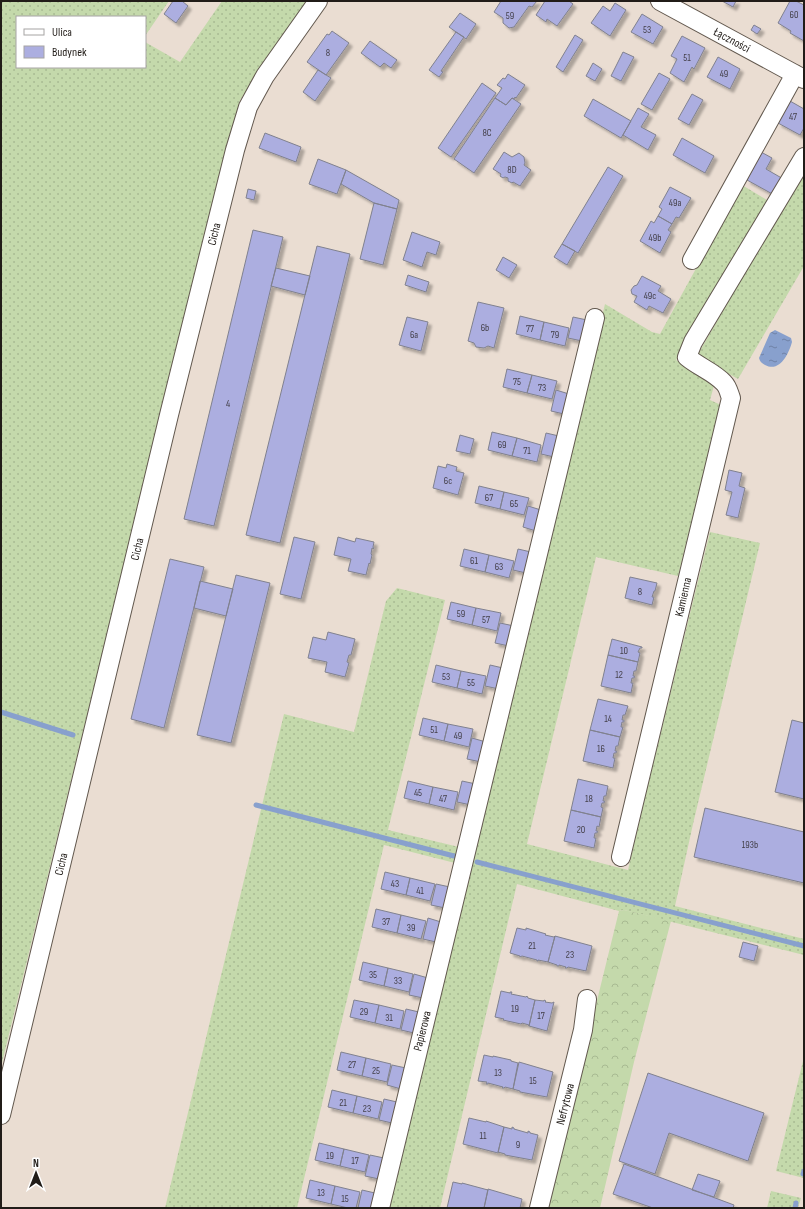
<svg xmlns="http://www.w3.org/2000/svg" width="805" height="1209" viewBox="0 0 805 1209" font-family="'Sofia Sans Condensed',sans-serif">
<defs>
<pattern id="grass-dots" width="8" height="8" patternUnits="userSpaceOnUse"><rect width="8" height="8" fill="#c4d9ab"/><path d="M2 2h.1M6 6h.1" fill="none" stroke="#a8ba92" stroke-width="1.8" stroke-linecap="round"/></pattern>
<pattern id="forest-crowns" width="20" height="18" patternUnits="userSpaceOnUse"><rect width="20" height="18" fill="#c4d9ab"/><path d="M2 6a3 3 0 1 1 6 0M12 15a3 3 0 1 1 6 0" fill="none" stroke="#a8ba92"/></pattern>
<pattern id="water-ripples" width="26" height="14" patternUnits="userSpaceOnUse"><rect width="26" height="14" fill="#88a0cd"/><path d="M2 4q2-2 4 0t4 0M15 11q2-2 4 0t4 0" fill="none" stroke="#6f82a5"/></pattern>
<filter id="shadow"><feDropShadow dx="3.5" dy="3.5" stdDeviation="1" flood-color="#0004"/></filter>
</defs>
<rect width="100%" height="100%" fill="#eaddd2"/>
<path fill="url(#grass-dots)" d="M1,1H169L145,36V17H17V67H145V42L180,62L222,1H309L240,100L79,748L1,1067Z
M804,172V266L738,379L697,356L782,208Z
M742,185L772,203L676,360L715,382L710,400L721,405L678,576L596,557L527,844L628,870L648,785L710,532L760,543L693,824L675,906L804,939V955L624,910L619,911L517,884L440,1208H387L605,304L652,332L660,334Z
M397,588L445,600L388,830L459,847L455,863L384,845L297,1208H165L284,714L354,732L386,601Z
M804,1057V1178L776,1171Z
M771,1191L801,1198L798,1208H767Z"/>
<path fill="url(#forest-crowns)" d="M624,910L671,921L634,1062L600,1208H546L619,911Z"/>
<path fill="url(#water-ripples)" d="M775,330L791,338L792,342C789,353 780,373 765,365C762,363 760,362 759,358L770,333Z"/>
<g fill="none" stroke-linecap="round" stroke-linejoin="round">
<path stroke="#88a0cd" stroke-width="5" d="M1,712L73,735
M256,805L454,856
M477,862L804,946
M803,1174L804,1171
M795,1208L796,1203"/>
</g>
<path fill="#acaee0" stroke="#80818e" filter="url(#shadow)" d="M173,1H182L188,6L176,23L164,14Z
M501,1H537L532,7L529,6L514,27L509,28L503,23V18L494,12Z
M545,1H569L573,4L557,26L547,19L546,22L536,15Z
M722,1H736L733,7Z
M790,1H796L804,5V41L790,33L791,31L778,23Z
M615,3L626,10L610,36L591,23L603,6L610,11Z
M460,13L476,24L466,39L449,27Z
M642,14L663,27L653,44L631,32Z
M754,25L761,29L757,34L751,30Z
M332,31L349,43L326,75L307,62L327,34L329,35Z
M456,32L464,37L441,71L443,72L439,77L429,70Z
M575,35L583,40L563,72L556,67Z
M682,36L705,48L694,69L692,67L684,82L670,73L677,59L671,56Z
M370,41L397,60L391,68L384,63L380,67L361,53Z
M623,52L634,57L621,81L611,76Z
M718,57L740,69L730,89L707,77Z
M593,63L602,69L595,81L586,76Z
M318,70L331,78L315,101L303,92Z
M659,73L670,79L652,110L641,104Z
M508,74L525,85L516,98L515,97L514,99L512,98L506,105L495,98L502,88L497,85L503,78L505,79Z
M482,83L496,93L451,157L438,148Z
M692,94L703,100L689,125L678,119Z
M495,98L506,105L512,98L521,104L474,173L454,159Z
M593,99L631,121L621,138L584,116Z
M790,101L804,109V128L800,135L778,123Z
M638,108L649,114L641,127L656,135L648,150L623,135Z
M265,133L301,147L296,162L259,148Z
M682,138L714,156L705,173L673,155Z
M504,152L512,157L519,153L524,157L525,163L524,165L531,170L520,186L513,182L512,183L508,181V178L505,177L503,178L500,176L501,174L493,169Z
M761,152L772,158L766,169L785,180L776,196L747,180Z
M318,159L346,170L337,194L309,184Z
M608,167L623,176L578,253L562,244Z
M346,170L399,200L397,209L374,203L341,184Z
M670,187L691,198L679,218L676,217L672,224L658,216L662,209L659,207Z
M248,189L256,191L254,200L246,198Z
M374,203L397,209L383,265L360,259Z
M658,216L672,224L668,230L671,232L660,253L640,241L651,221L654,223Z
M253,230L283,237L214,526L184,519Z
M412,232L440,242L436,255L427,252L422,267L403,260Z
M562,244L575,251L567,265L554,257Z
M317,246L350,254L280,543L246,535Z
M503,257L517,265L509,278L496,270Z
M276,268L310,276L305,295L271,286Z
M408,275L429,282L426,292L405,285Z
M642,276L661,286L658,291L671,299L663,313L649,306L647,310L634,302L637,296L632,294L631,290L634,286L637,285Z
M478,302L504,308L494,348L488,346L484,348L476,347L474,343L468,341Z
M520,316L544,322L540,340L516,334Z
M407,317L428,322L421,351L399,345Z
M573,317L587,320L582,341L568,338Z
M544,322L569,328L565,346L540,340Z
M507,369L532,375L527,393L503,387Z
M532,375L557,381L552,399L527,393Z
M556,390L569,394L564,414L551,411Z
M492,432L517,438L512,456L488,450Z
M546,433L559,436L554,457L541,454Z
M460,435L474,439L470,454L456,451Z
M517,438L541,445L537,462L512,456Z
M447,464L457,467L456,471L464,473L458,495L433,488L438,466L446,468Z
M729,470L742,473L739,486L745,488L738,518L726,515L732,492L725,490Z
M479,486L504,492L500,509L475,503Z
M504,492L529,498L524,515L500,509Z
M528,506L541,510L536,531L523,527Z
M294,537L315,542L301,599L280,594Z
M338,537L355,542L356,538L374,542L373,547L374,549L372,548L371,554L372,555L370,564L369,563L366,575L348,571L351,559L334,555Z
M464,549L489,555L485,572L460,566Z
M518,549L531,552L526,573L513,570Z
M489,555L514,561L509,578L485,572Z
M170,559L204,567L164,728L131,719Z
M236,575L270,583L231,743L197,735Z
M630,577L657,583L655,591H654L652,597H654L652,605L625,598Z
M200,581L233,589L226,616L194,608Z
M451,602L476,608L472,625L447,619Z
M476,608L501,613L497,631L472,625Z
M500,623L514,626L509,646L495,643Z
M328,632L355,639L351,655H349L347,662L349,663L345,677L325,672L327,662L308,658L313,637L326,640Z
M612,639L642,647V648H640L638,652L640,653L638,662L608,655Z
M608,655L638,662L636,671H634L633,676H635L634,678H632L631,683H633L631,693L601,686Z
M436,665L461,671L457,688L432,682Z
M490,665L503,668L499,689L485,686Z
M461,671L486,676L482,694L457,688Z
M598,699L628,706L625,715H623L622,720H624V722H622L621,727H623L620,737L590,730Z
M423,718L448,724L444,741L419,735Z
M792,720L804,723V799L775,792Z
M448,724L473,729L469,747L444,741Z
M590,730L620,737L618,746H616L615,751H617L616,753H614L613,758H615L613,768L583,761Z
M472,738L486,742L481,762L467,759Z
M578,779L608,786L606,796H604L603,801H605L604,803H602L601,807L603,808L601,817L571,810Z
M408,781L433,787L429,804L404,798Z
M462,781L476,784L471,805L457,802Z
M433,787L458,792L454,810L429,804Z
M705,808L804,832V883L694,857Z
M571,810L601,817L599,827L597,826L596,831H598L597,833H595L594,838H596L594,848L564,841Z
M385,872L410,878L406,895L381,889Z
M410,878L435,884L430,901L406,895Z
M436,884L450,887L445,908L431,905Z
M376,909L401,915L397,933L372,927Z
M401,915L426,921L421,939L397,933Z
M428,918L441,922L436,942L423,939Z
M517,928L526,930V928L546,934L545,935L554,937L555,936L548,962L538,960V961H537V960L522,956L520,957V956L510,953Z
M555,936L592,946L586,971L568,967L567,968H565L566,967L559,965V966H557V965L548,962Z
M743,942L758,946L754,961L739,957Z
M363,962L388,968L384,986L359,980Z
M388,968L413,974L409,992L384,986Z
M414,974L428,978L423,998L409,995Z
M501,991L510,993V992H512L511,994L526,997L527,996L528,998L535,1000L529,1026V1025L522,1023L521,1024L503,1020L504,1019L495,1017Z
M354,1000L379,1005L375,1023L350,1017Z
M535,1000L544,1001V1000L546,1001L545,1002L552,1003L554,1002L547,1031L529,1026Z
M379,1005L404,1011L400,1029L375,1023Z
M406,1009L419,1012L414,1033L401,1030Z
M341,1052L366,1058L362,1076L337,1070Z
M484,1055L493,1057V1056L511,1060V1061L518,1063L513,1089L505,1087L504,1088H502L503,1087L488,1083V1084H486L487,1082L478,1081Z
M366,1058L391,1064L387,1082L362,1076Z
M519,1062L553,1072L547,1097L520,1092V1091L513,1089Z
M392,1065L406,1068L401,1089L387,1085Z
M648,1073L764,1113L748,1161L669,1133L655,1174L619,1161Z
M332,1090L357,1096L353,1113L328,1107Z
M357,1096L382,1102L378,1119L353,1113Z
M384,1099L397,1102L392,1123L379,1120Z
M469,1118L486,1122V1121L504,1127L498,1153L463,1144Z
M504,1127L512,1129V1127L514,1128V1129L528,1133V1131L530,1132V1133L538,1135L532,1160L505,1155V1154L498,1152Z
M319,1143L344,1149L340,1166L315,1160Z
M344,1149L369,1155L365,1172L340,1166Z
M370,1155L384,1158L379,1179L365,1176Z
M624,1164L734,1205L733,1208H653L613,1194Z
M698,1174L720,1181L714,1197L692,1190Z
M310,1180L335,1186L331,1204L306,1198Z
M453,1182L462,1184V1183L488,1190L484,1208H447Z
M335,1186L360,1192L356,1208H348L331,1204Z
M488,1189L522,1199L520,1208H484Z
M362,1190L375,1193L372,1208H358Z"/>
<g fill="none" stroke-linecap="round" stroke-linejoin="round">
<defs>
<path id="minor" d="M660,1L804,79
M692,260L795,74
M621,857L731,398C729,393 728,387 724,383C714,372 699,367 687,357L693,342L804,157
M1,1115L169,415L235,150L248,107L265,76L318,1
M380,1208L595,318
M539,1208L583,1030L587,999"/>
</defs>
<use href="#minor" stroke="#62584e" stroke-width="20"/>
<use href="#minor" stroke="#fff" stroke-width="18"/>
</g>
<g text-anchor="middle" stroke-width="4" stroke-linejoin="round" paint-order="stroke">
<g font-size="10" fill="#44404a">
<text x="794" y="18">60</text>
<text x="510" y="19">59</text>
<text x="647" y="33">53</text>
<text x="328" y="56">8</text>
<text x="687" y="61">51</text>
<text x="724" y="77">49</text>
<text x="793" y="120">47</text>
<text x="487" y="136">8C</text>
<text x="512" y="173">8D</text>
<text x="675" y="206">49a</text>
<text x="655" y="241">49b</text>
<text x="650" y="299">49c</text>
<text x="485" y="331">6b</text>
<text x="530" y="332">77</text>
<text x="414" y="338">6a</text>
<text x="555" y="338">79</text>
<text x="517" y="385">75</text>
<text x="542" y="391">73</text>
<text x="228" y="407">4</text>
<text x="502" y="448">69</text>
<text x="527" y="454">71</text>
<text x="448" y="484">6c</text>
<text x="489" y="501">67</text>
<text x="514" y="507">65</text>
<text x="474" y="564">61</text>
<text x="499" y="570">63</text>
<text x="640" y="595">8</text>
<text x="461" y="617">59</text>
<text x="486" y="623">57</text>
<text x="624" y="654">10</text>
<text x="619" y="678">12</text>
<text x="446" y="680">53</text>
<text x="471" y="686">55</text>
<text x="608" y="722">14</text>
<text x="434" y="733">51</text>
<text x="458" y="739">49</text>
<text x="601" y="752">16</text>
<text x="418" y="796">45</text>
<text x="443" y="802">47</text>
<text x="589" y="802">18</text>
<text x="581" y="833">20</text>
<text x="750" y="848">193b</text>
<text x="395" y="887">43</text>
<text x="420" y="894">41</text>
<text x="386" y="925">37</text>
<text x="411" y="931">39</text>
<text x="532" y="949">21</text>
<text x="570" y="958">23</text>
<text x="373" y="978">35</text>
<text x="398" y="984">33</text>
<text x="515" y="1012">19</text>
<text x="364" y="1015">29</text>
<text x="541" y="1019">17</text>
<text x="389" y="1021">31</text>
<text x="352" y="1068">27</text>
<text x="376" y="1074">25</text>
<text x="498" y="1076">13</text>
<text x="533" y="1084">15</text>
<text x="343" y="1106">21</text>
<text x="367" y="1112">23</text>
<text x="483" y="1139">11</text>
<text x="518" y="1148">9</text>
<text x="330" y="1159">19</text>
<text x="355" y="1164">17</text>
<text x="321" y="1196">13</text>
<text x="345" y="1202">15</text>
</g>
<g font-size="12" fill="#211c18" stroke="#fff">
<text transform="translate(732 40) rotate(28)" y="4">Łączności</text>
<text transform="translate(214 234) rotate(-76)" y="4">Cicha</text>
<text transform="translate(137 549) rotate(-77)" y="4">Cicha</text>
<text transform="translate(683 597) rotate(-77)" y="4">Kamienna</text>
<text transform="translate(61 864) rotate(-77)" y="4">Cicha</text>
<text transform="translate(422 1031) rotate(-76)" y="4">Papierowa</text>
<text transform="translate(565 1104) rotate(-76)" y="4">Nefrytowa</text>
</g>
</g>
<rect width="805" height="1209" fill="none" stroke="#211c18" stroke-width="4"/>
<rect x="16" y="16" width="130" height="52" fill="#ffffff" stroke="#a6a4a3"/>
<rect x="24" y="29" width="20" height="6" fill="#ffffff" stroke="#a6a4a3"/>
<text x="52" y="36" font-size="12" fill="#211c18">Ulica</text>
<rect x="24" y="46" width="20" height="12" fill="#acaee0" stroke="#a6a4a3"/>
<text x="52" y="56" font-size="12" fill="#211c18">Budynek</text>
<g transform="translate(36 1173)" stroke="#ffffff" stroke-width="3" paint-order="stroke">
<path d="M0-3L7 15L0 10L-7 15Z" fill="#211c18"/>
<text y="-6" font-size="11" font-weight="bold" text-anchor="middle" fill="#211c18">N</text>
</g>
</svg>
